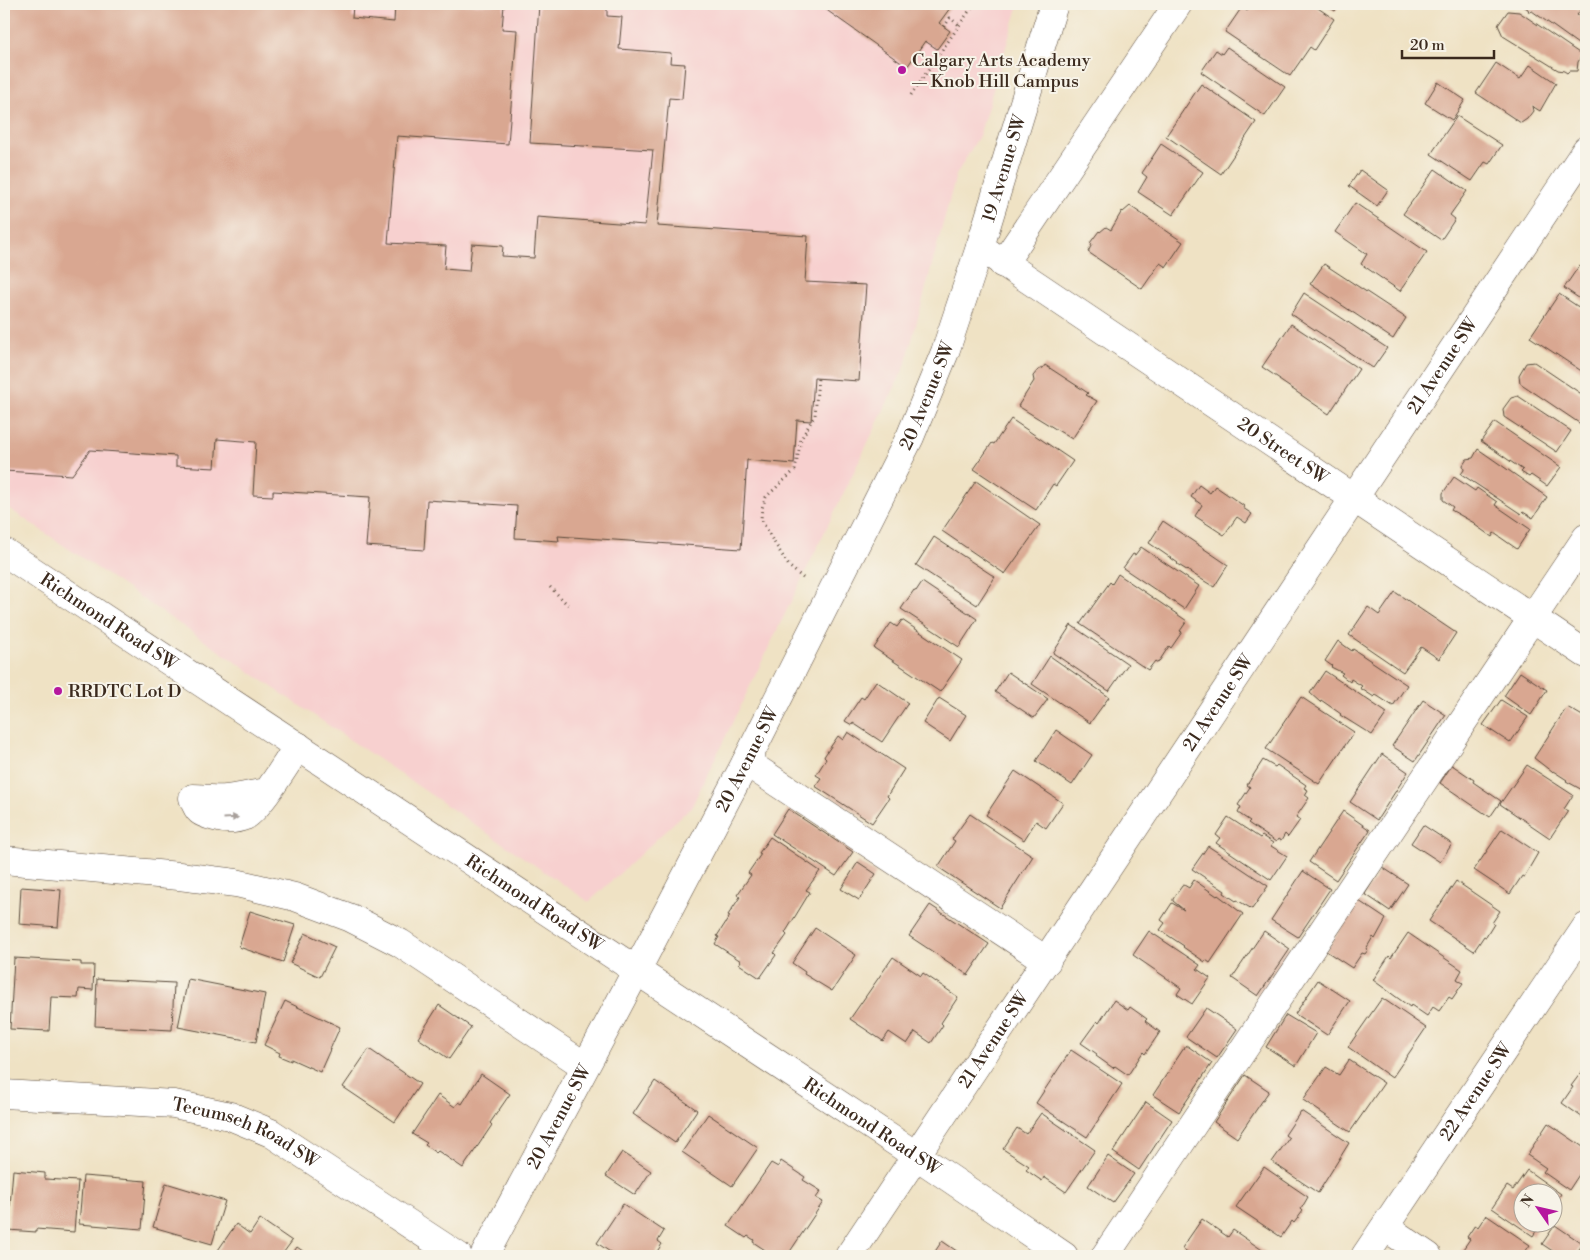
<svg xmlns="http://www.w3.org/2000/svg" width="1590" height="1260" viewBox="0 0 1590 1260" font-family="'Libre Bodoni',serif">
<rect width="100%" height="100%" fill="#f7f3e8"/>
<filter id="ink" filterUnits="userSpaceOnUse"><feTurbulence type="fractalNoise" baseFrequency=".02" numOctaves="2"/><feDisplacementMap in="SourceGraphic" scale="10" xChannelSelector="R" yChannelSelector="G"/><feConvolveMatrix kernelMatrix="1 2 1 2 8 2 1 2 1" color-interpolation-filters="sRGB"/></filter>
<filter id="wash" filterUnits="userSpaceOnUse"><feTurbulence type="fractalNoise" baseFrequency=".0096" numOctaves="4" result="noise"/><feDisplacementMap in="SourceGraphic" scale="20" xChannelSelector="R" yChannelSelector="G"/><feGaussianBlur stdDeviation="1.12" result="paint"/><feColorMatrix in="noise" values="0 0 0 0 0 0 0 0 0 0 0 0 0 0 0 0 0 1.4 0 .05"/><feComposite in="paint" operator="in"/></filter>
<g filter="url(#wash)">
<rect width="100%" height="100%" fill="#efe2c4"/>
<path fill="#f7d0cf" d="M4,4H1019L979,136L956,175L905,366L692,806L589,902L4,505Z"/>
<g id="blocks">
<path fill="#d9a791" d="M4,4H342L353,5L352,18L394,22L395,4L504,5L502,29L517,30L508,144L397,136L388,243L446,246L444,269L469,271L472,244L503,246L502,256L534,258L537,217L645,225L653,150L530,143L539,4L607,7V16L622,17L619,49L671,53L670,63L685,64L682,99L669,98L657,226L808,236L805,282L866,285L859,381L814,378L811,421L797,420L794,464L747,460L741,549L558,536L559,541L515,538L517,506L427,500L424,550L366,546L370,497L273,491V496L253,495L256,442L217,439L215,468L176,466V456L90,450L72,475L4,471L8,414L4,413Z
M818,4H953L939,23L950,31L937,49L925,41L907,67Z
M1253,4H1312L1334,19L1314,50L1310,47L1290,76L1225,32L1242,7L1247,11Z
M1324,4H1340L1335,11Z
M1520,4H1568L1581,10L1577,15L1586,21L1585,49L1532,11L1529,12L1528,9Z
M1508,11L1519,12L1582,55L1578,62L1577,71H1569L1567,73L1564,71L1558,70L1503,36L1498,25Z
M1227,47L1285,87L1265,116L1201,72L1216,50L1222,54Z
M1496,63L1520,79L1530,65L1556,83L1540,111L1532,106L1533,111L1527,119L1521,123L1476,93Z
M1438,82L1465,100L1452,120L1425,103Z
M1201,84L1256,122L1221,174L1166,136Z
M1457,116L1502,145L1489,164L1485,162L1472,181L1431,154Z
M1161,144L1203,172L1173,215L1138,192L1147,177L1142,173Z
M1435,169L1467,191L1450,215L1455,219L1441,240L1403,214Z
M1360,170L1388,190L1377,206L1349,186Z
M1355,203L1427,252L1400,291L1361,264L1367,254L1335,232Z
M1130,206L1183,242L1166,267L1160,263L1142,289L1088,252L1092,244L1090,243L1099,231L1100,232L1106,227L1111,230L1122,211L1123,212Z
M1324,264L1406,318L1393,339L1310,284Z
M1579,266L1586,271V303L1564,288Z
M1304,293L1387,348L1373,368L1291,314Z
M1559,294L1586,312V374L1530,337Z
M1291,324L1359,369L1329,414L1279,380L1280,379L1262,367Z
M1534,362L1586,397L1585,427L1520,383L1519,375L1526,363Z
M1045,365L1088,393L1086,395L1097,401L1072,439L1018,406L1034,381L1033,376L1038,370L1043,368Z
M1518,396L1571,431L1557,452L1504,417L1503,409L1511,398Z
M1011,419L1073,461L1056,486L1053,484L1036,510L974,469L992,443L994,444Z
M1495,422L1561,467L1547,486L1531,475L1529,477L1521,472L1523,470L1481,441Z
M1478,449L1547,497L1533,518L1523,512L1521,514L1461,474L1464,470L1463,465L1467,459L1473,458Z
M1454,477L1475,491L1477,488L1497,502L1495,505L1530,529L1517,549L1494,533L1492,537L1475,525L1476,524L1451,510L1453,507L1443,500V493Z
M976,481L1040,525L1005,574L942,531Z
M1199,485L1210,493L1215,486L1244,506L1243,508L1252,514L1246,523L1237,517L1224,535L1195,516L1202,505L1191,497Z
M1163,521L1228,565L1214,587L1177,564L1178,563L1149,543Z
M934,537L995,577L977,605L916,565Z
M1141,547L1199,586L1184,609L1123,568L1133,554L1135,555Z
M1118,574L1187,621L1180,631L1182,632L1171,648L1169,646L1158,663L1155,661L1148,670L1080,624L1110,582L1112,584Z
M922,582L977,619L959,647L901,609L914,590L916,591Z
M1395,592L1456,633L1439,659L1421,647L1403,672L1349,635L1368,607L1379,615Z
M902,620L962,660L940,692L874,648L891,623L897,627Z
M1071,625L1128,664L1109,691L1053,653Z
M1338,641L1352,651L1353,649L1407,685L1393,706L1376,695L1374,697L1360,688L1362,686L1351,679L1350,682L1341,675L1343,673L1331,667L1332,666L1325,661Z
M1050,656L1109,697L1090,723L1032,684Z
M1325,671L1387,713L1372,735L1340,715L1341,714L1321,700L1320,702L1310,693Z
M1008,672L1048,699L1034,718L995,692Z
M1520,672L1547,690L1531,715L1504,696Z
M876,681L908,703L882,742L853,723L852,725L845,721L861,697L864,699Z
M1301,697L1354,732L1319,784L1266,749Z
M939,698L966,715L950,741L923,723Z
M1423,700L1446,715L1415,761L1392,746Z
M1501,700L1528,717L1510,743L1483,725Z
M1567,707L1586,718V792L1566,781L1567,780L1553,771L1552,772L1534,758Z
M1056,730L1092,755L1072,785L1036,761Z
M848,732L904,769L887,796L889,798L872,823L815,786L821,778L816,775L826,759L824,757L825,755L838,736L843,740Z
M1382,754L1408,772L1377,820L1350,802Z
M1263,760L1275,767L1277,765L1306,785L1304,788L1308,790L1305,795L1309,798L1296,817L1300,820L1288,837L1285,834L1281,841L1278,839L1276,842L1248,823L1250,821L1238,813L1241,807L1238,805L1250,787L1247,785Z
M1452,765L1474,780L1473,782L1501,801L1490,817L1440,783Z
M1527,765L1573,795L1564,809L1568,811L1550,838L1500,804Z
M1015,771L1063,803L1046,828L1036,821L1024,840L986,815Z
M788,809L853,852L836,876L772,834Z
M1343,811L1370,830L1336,880L1309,862Z
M970,814L1033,856L1000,908L938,867L955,841L952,839Z
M1228,817L1260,838L1262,836L1273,843L1271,846L1287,856L1271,880L1216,843L1220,838L1216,835Z
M1423,825L1452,844L1440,862L1411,843Z
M1502,829L1538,853L1524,877L1522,876L1510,894L1474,870Z
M770,837L820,871L806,890L810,892L785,933L787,935L774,953L776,955L760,978L739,964L741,961L715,944L719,937L717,936L730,916L728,915L740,897L737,895L751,875L748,873L761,854L759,853Z
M1208,846L1268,886L1252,909L1237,900L1236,901L1224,893L1225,891L1192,869Z
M858,862L876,874L859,900L841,889Z
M1382,867L1408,884L1390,911L1365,894Z
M1303,871L1330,889L1298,937L1271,920Z
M1194,880L1217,896L1218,895L1243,914L1210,963L1206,960L1205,962L1183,947L1184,946L1160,930L1165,923L1161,920L1172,903L1184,910L1173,901V899L1182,886L1184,885L1189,888Z
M1456,881L1500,911L1492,923L1494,924L1486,937L1484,936L1474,951L1429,921Z
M21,887L61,890L58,927L19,924Z
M1359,901L1386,919L1375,939L1373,937L1366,949L1368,950L1365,954L1362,953L1352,968L1326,951Z
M930,905L989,944L968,975L909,936Z
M250,911L295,925L283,962L239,947Z
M815,928L856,955L832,991L804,974L805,972L792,963Z
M1149,931L1200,965L1197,969L1210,978L1192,1004L1177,994L1181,988L1133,955Z
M1264,931L1290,949L1258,996L1232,978Z
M305,933L335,947L320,977L290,963Z
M1408,933L1462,970L1457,979L1463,983L1452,999L1449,997L1439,1011L1433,1007L1427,1016L1411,1005L1410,1007L1373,980L1389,956L1391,958Z
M893,957L921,976L923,973L958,997L941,1023L943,1025L931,1043L915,1032L907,1044L889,1032L883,1041L850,1019Z
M14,958L81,962V965H94L93,990L79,989L78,998L51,997L49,1031L10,1029Z
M97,979L174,983L172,1030L95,1026Z
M188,979L265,994L256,1042L178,1027Z
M1318,980L1350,1001L1327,1035L1295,1014Z
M1382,998L1426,1028L1392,1078L1348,1047Z
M1114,1000L1128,1010L1130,1007L1147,1019L1145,1021L1160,1032L1145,1054L1143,1052L1128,1075L1115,1066L1113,1068L1096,1056L1097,1054L1081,1043L1097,1021L1099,1023Z
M285,1001L340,1027L320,1072L291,1059V1061L279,1056L280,1053L264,1045Z
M439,1005L471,1027L449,1059L418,1038Z
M1206,1008L1237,1029L1217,1058L1186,1037Z
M1286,1015L1316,1033L1296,1066L1266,1047Z
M1186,1045L1212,1063L1179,1112L1153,1095Z
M369,1049L420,1084L395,1122L343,1087Z
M1071,1050L1122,1084L1087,1137L1036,1103Z
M1349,1060L1384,1083L1350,1132L1303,1100L1326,1067L1339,1075Z
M1586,1066V1120L1562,1103L1573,1087L1571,1086Z
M481,1074L510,1094L490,1123L492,1125L463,1168L438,1151L436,1153L425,1145L427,1143L412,1134L438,1095L455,1107L459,1102L462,1104Z
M1245,1075L1269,1091L1237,1138L1214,1122Z
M655,1081L697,1110L675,1143L633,1114Z
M1146,1102L1172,1120L1139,1170L1113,1152Z
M1301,1111L1349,1143L1318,1193L1272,1162L1289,1138L1285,1135Z
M1041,1113L1095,1150L1066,1192L1044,1177L1042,1181L1026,1170L1029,1166L1003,1149L1017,1128L1026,1134Z
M708,1114L758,1148L732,1186L682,1152Z
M1548,1123L1586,1149V1164L1569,1190L1543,1172L1546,1168L1527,1155Z
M622,1152L651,1171L635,1195L606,1176Z
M1108,1156L1134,1174L1113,1203L1088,1186Z
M781,1161L805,1177L803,1180L821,1191L816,1198L823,1202L787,1256H774L753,1242L754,1240L748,1236L746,1238L728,1226L771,1163L778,1167Z
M1264,1167L1308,1197L1301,1209L1303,1211L1294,1223L1292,1221L1281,1237L1236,1207Z
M13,1170L45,1173V1179L78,1181L74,1232L36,1229V1232L8,1230Z
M1527,1170L1561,1194L1552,1207V1192H1522V1222H1542L1533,1236L1492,1208L1507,1186L1513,1190Z
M83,1176L146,1181L142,1229L79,1224Z
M166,1183L225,1201L212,1244L153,1227Z
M623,1204L664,1231L658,1241L662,1244L654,1256H616L597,1243Z
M1486,1215L1530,1245L1522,1256H1462L1459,1255L1470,1239L1467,1237L1475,1225L1478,1227Z
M260,1219L292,1241L281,1256H214L236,1224L250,1234Z
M1202,1219L1228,1237L1233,1230L1271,1256H1193L1182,1248Z
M1555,1225L1583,1244L1574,1256H1560L1542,1244Z
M942,1241L964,1256H932Z
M297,1247L310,1256H291Z"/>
</g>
</g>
<g filter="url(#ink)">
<use href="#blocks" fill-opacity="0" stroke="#564637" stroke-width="1"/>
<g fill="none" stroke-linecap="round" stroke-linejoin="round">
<defs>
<g id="minor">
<path id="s1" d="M980,247L1586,654"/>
<path d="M1003,264L1178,4"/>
<path id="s2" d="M4,552L917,1156L1064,1256"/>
<path d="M746,762L1047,961"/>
<path d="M266,792C253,794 239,798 226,799C215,800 205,798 193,798C198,812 200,813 215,817C225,820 235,820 245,816C258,810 289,760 298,746"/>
<path d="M4,860L179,876L236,883L295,897L351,918L400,943L585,1066"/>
<path id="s3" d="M4,1094L174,1104L230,1116L271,1133L458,1256"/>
<path d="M1385,1227L1428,1256"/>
<path id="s4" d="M484,1256L611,1019L746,762L910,437L945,352L980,247L1054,4"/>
<path id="s5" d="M849,1256L1586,150"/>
<path d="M1105,1256L1586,538"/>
<path id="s6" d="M1365,1256L1586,927"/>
</g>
</defs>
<use href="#minor" stroke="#564637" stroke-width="29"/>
<path stroke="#564637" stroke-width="3" stroke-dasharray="1 4" stroke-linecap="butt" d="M944,27L950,18L959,25
M911,95L974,4
M803,578L789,566L772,539L761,519L762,508L766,497L795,470L801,439L815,415L818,378
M550,587L568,605"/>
<use href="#minor" stroke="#fff" stroke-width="28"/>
</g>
<defs><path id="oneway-solid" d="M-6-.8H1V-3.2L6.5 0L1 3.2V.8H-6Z" transform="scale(1.25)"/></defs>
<use fill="#a79f9a" href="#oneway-solid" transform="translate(231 818) rotate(-3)"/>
</g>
<g fill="#b5179e" stroke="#f7f3e8" stroke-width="2">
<circle cx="902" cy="70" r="5"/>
<circle cx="58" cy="691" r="5"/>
</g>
<g text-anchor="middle" stroke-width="4" stroke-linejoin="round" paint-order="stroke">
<g font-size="18" fill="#3b2a1e" stroke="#f7f3e8" text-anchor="start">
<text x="912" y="66">Calgary Arts Academy<tspan x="912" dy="21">— Knob Hill Campus</tspan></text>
<text x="68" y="697">RRDTC Lot D</text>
</g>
<g font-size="18" fill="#3b2a1e" stroke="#f7f3e8">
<text dy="6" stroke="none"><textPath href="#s4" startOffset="1208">19 Avenue SW</textPath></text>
<text dy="6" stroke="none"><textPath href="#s5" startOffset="1070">21 Avenue SW</textPath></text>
<text dy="6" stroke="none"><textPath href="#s4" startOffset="968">20 Avenue SW</textPath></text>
<text dy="6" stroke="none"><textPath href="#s1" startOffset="365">20 Street SW</textPath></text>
<text dy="6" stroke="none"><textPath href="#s2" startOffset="126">Richmond Road SW</textPath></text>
<text dy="6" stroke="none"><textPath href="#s5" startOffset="665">21 Avenue SW</textPath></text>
<text dy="6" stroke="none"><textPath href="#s4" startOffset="562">20 Avenue SW</textPath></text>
<text dy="6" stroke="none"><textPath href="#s2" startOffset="636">Richmond Road SW</textPath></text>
<text dy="6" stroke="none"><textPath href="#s5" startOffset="260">21 Avenue SW</textPath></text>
<text dy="6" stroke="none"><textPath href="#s6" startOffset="198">22 Avenue SW</textPath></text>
<text dy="6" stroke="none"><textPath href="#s4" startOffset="158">20 Avenue SW</textPath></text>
<text dy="6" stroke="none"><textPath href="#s2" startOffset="1041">Richmond Road SW</textPath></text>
<text dy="6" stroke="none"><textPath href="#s3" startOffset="248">Tecumseh Road SW</textPath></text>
</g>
</g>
<rect width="1590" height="1260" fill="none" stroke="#f7f3e8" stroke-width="20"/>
<g transform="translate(1538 1208) rotate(304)"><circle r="24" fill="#f7f3e8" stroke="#aca397"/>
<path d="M0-4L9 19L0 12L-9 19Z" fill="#b5179e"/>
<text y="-8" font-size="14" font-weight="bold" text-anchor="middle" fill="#3b2a1e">N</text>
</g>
<path d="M1402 50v8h92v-8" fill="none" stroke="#3b2a1e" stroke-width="2.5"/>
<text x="1410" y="50" font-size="15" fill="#3b2a1e" stroke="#f7f3e8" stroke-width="4" paint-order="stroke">20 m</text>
</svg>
